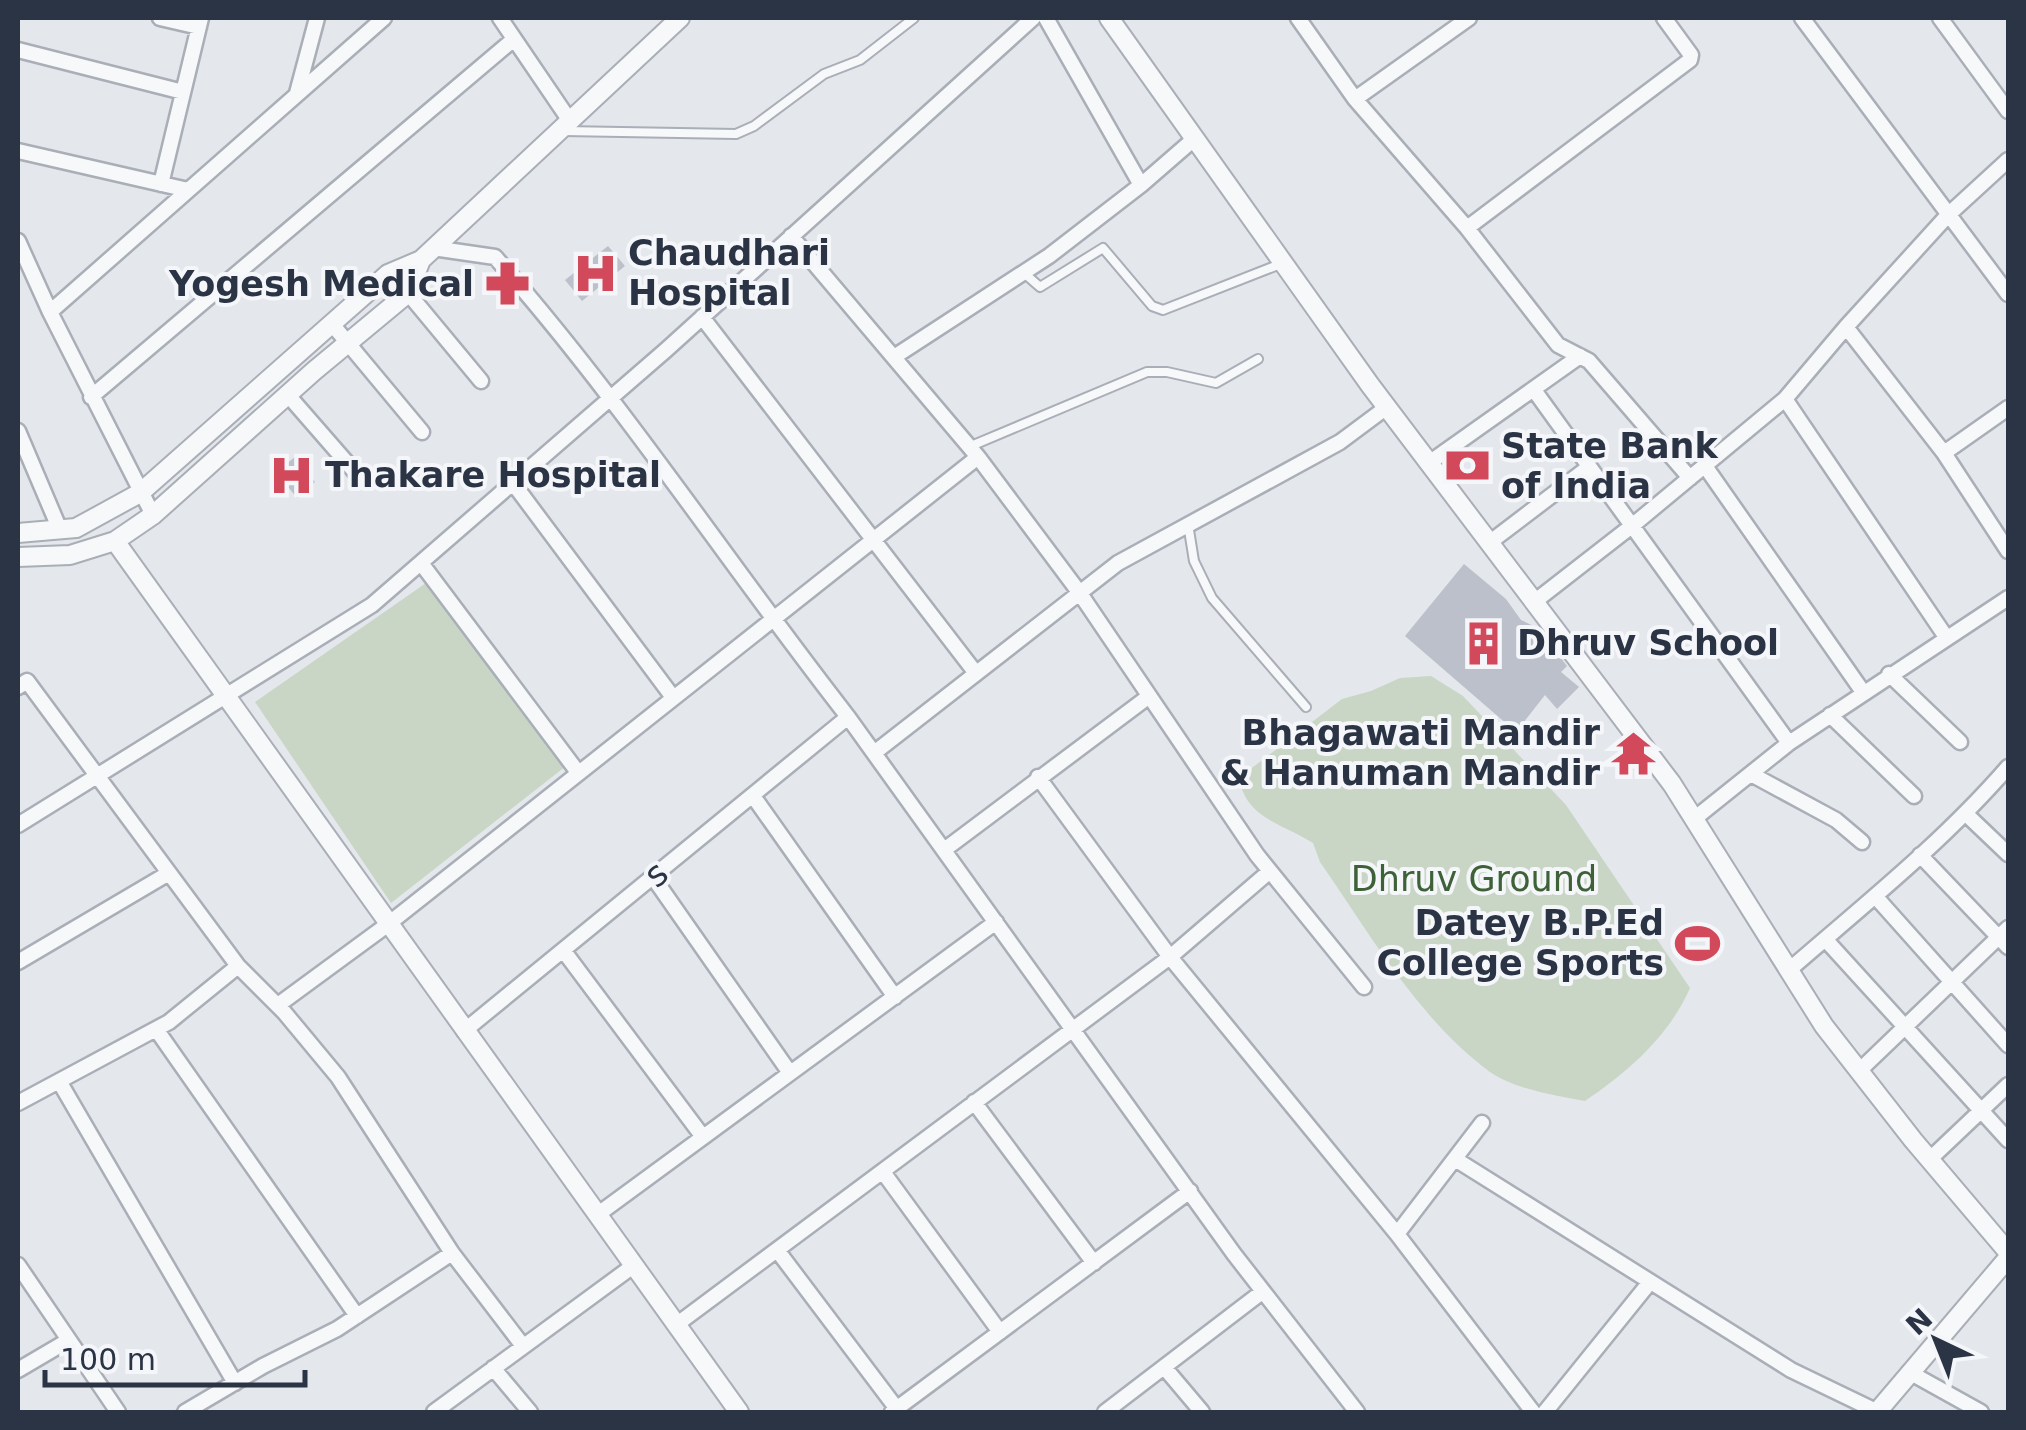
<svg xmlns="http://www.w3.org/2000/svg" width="2026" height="1430" viewBox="0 0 2026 1430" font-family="'DejaVu Sans',sans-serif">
<rect width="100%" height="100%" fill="#e4e7ec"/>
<path fill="#c9d6c5" d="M426,583L566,766L391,903L255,702Z
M1431,676L1463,696L1566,805L1690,988C1669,1036 1628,1072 1585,1101C1557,1096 1514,1089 1490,1072C1418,1019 1370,934 1320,862L1313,843C1283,824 1249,819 1240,783L1248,771L1342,699L1371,691L1400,678Z"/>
<path fill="#bbc0ca" d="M608,246L625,266L582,301L565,280Z
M295,457L315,482L297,498L276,472Z
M1464,564L1506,599L1521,620L1538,628L1567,666L1561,672L1579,687L1557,709L1545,695L1516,732L1405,636Z"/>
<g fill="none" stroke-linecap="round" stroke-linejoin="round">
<defs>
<path id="service" d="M564,131L736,134L754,126L824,74L860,60L914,18
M1024,273L1040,287L1103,248L1152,306L1163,310L1283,263
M971,446L1147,372H1167L1216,383L1258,359
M1188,524L1194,561L1212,598L1306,707"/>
<path id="minor" d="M160,18L199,27
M500,18L570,121
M1046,18L1141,185
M1298,18L1355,99L1467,228L1558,345L1589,361L1690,478
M1802,18L2008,294
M1940,18L2008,111
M18,50L183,92
M297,93L317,18
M1355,99L1469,18
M18,151L188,190
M2008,160L1948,215L1846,327L1944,453L2008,551
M161,184L201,18
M1467,228L1690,60L1691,55L1664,18
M18,241L50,312
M433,248L495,257C623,402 729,565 848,717L1234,1254L1357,1412
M408,293L481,381
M702,317L975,672
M332,324L422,432
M894,357L1049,256L1141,185L1194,139
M1534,390L1789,743
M287,394L355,472
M91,397L514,39
M1785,399L1946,637
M18,431L60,530
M1944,453L2008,408
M978,457L1079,592L1257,855L1364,987
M1429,463L1580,356
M1705,466L1863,692
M513,483L672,696
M153,515L50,312L384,18
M1489,543L1589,467
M421,563L577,771
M1534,602L1633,525L1785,399L1846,327
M1889,674L1960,742
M18,687L27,681L238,966L284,1012L338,1077L452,1253L523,1346
M1830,715L1914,796
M874,753L1118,563L1340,442L1387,407
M1751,774L1836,820L1862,842
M1038,777L1170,957L1397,1234L1533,1412
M753,796L895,997
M1965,813L2008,854
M1694,819L1789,743L2008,598
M18,825L372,605L666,350L1033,18
M944,850L1148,697
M1920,855L2008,947
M653,877L790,1073
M1875,896L2008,1045
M1825,939L2008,1140
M563,950L703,1137
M18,962L169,873
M1789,970C1864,905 1943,842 2008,767
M278,1005L387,925L978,457L791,236
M156,1029L357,1316
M464,1031L848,717
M1859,1071L2008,928
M59,1081L235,1383
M974,1102L1094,1263
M18,1103L169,1022L238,966
M1455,1159L1791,1370L1876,1411
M1930,1159L2008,1085
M883,1172L1000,1332
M597,1215L996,922
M1397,1234L1482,1123
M777,1250L897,1409
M18,1265L118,1412
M676,1325L1170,957L1270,871
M1164,1367L1202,1412
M493,1368L530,1412
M18,1370L69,1340
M1909,1372L1981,1412
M185,1412L263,1366L337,1329L452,1253
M434,1412L633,1266
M892,1412L1190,1191
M1105,1412L1262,1292
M1545,1412L1650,1282"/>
<path id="tertiary" d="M1109,18L1370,385L1672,784L1824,1026L1913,1140L2008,1252
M18,533L76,528L140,493L388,274L421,260L680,18
M115,541L739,1412
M18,557L70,555L115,541L153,515L314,371L408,293L421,260
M1877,1412L2008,1258"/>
</defs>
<use href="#service" stroke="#a9aeb7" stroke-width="12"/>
<use href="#minor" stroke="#a9aeb7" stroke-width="19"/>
<use href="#tertiary" stroke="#a9aeb7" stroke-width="22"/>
<use href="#service" stroke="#f7f8fa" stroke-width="8"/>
<use href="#minor" stroke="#f7f8fa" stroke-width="14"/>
<use href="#tertiary" stroke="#f7f8fa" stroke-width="18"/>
</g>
<defs>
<symbol id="hospital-bare" viewBox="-9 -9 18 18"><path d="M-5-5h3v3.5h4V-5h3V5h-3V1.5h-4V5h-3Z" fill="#d1495b" stroke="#f4f6f9" stroke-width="2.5" paint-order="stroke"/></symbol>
<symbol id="pharmacy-bare" viewBox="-9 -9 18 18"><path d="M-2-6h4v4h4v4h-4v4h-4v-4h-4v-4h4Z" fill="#d1495b" stroke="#f4f6f9" stroke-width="2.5" paint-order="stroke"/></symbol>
<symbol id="bank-bare" viewBox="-9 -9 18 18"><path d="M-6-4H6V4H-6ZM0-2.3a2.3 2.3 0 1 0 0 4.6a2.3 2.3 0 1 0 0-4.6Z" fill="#d1495b" stroke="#f4f6f9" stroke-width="2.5" paint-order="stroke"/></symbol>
<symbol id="building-bare" viewBox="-9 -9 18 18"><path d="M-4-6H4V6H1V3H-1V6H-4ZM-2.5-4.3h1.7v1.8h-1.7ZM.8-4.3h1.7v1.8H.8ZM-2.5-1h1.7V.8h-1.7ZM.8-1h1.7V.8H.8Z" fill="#d1495b" stroke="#f4f6f9" stroke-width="2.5" paint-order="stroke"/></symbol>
<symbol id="temple-bare" viewBox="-9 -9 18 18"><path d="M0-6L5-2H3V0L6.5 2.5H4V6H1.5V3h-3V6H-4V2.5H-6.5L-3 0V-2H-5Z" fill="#d1495b" stroke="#f4f6f9" stroke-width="2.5" paint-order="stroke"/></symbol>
<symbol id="stadium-bare" viewBox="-9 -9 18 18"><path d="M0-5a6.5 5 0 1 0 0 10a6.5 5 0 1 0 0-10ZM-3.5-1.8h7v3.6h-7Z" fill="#d1495b" stroke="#f4f6f9" stroke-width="2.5" paint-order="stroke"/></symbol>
</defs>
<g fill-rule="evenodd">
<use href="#hospital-bare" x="564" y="242" width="63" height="63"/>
<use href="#pharmacy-bare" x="476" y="252" width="63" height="63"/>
<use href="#bank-bare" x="1436" y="434" width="63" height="63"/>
<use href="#hospital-bare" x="260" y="444" width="63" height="63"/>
<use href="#building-bare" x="1452" y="612" width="63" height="63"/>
<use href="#temple-bare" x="1602" y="722" width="63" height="63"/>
<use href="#stadium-bare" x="1666" y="912" width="63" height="63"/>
</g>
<g text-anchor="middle" stroke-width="8" stroke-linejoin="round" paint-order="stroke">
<g font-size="35" font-weight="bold" fill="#2b3445" stroke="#f4f6f9" text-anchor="start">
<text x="628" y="265">Chaudhari<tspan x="628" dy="40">Hospital</tspan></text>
<text x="474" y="296" text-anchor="end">Yogesh Medical</text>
<text x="1501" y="458">State Bank<tspan x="1501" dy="40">of India</tspan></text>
<text x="325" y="487">Thakare Hospital</text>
<text x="1517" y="655">Dhruv School</text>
<text x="1600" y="745" text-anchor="end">Bhagawati Mandir<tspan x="1600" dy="40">&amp; Hanuman Mandir</tspan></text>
<text x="1664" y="935" text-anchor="end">Datey B.P.Ed<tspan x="1664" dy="40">College Sports</tspan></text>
</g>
<g font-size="35" fill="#2b3445" stroke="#f4f6f9">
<text transform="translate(656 874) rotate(-39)" y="12">s</text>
</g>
<g font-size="35" fill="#3f6138" stroke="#f4f6f9">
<text x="1474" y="891">Dhruv Ground</text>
</g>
</g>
<rect width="2026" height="1430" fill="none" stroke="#2b3445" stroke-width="40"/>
<g transform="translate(1936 1340) rotate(317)" stroke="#f4f6f9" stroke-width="8" paint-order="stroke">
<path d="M0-8L18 38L0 25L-18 38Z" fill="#2b3445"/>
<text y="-15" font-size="28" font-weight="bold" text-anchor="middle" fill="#2b3445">N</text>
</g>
<path d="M45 1370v15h260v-15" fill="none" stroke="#2b3445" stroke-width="5"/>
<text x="60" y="1370" font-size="30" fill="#2b3445" stroke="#f4f6f9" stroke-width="8" paint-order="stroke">100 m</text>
</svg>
